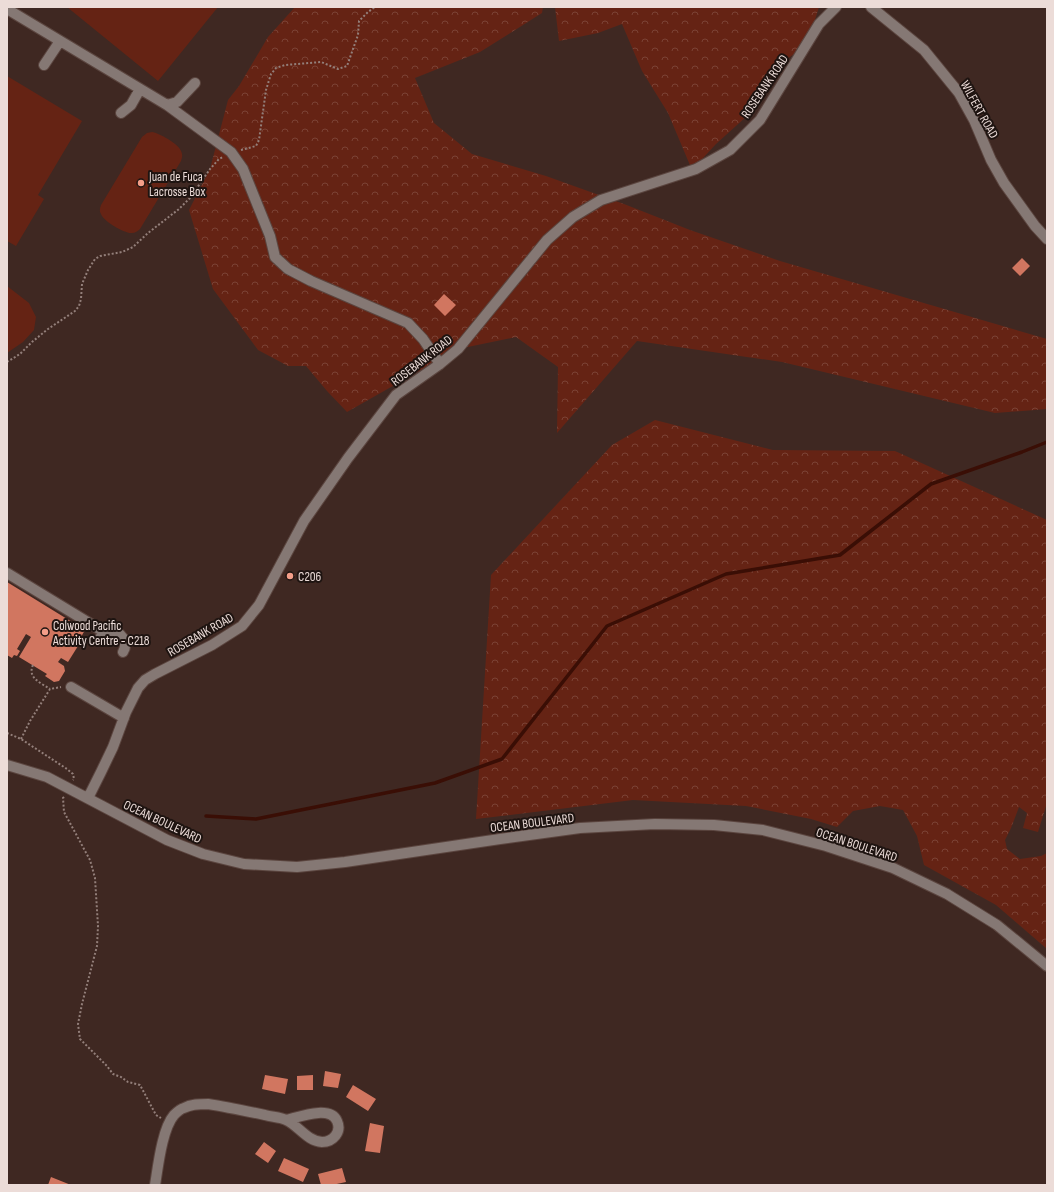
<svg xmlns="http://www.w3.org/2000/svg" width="1054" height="1192" viewBox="0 0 1054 1192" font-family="'Sofia Sans Condensed',sans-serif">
<defs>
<pattern id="forest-crowns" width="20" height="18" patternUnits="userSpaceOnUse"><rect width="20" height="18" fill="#652314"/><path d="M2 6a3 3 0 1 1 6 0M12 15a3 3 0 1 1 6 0" fill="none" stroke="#7b4235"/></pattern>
</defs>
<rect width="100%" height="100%" fill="#3f2822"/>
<path fill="#652314" d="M67,7H218L158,81Z
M7,76L82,121L38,195L44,199L16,246L7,241Z
M152,132C159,133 179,144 181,151C183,155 182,158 181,161L140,229C138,231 135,233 132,233C125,234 103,221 101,214C99,211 100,208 101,205L142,137L147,133Z
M7,286L29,303L36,317L34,330L23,342L7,353Z"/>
<path fill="url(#forest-crowns)" d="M295,7H543L542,13L480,52L415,78L434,123L472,154L546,176L624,204L690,230L780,261L1047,339V409L995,413L782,362L637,341L557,433L558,367L516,337L458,349L347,412L327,391L306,366H288L258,350L213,289L189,210L210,169L228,100L239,86L268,37Z
M555,7H819L807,45L774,68L764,80L747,116L716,144L692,170L668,113L642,71L622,24L598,33L559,41Z
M655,420L773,450L895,451L1047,520V803L1038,832L1023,828L1027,813L1019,807L1011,828L1005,840L1007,849L1020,859L1041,856L1047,853V949L996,905L924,865L917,836L903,810L880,806L853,811L837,827L811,819L746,806L633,800L476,819L491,575L612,445Z"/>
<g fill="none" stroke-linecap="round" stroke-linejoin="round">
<path stroke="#3a0e05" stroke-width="3.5" d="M206,816L256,819L435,783L502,759L607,626L726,574L840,555L931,484L1022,452L1047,442"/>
</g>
<path fill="#d17660" d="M1022,258L1030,266L1020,276L1012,268Z
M444,294L456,305L445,316L434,305Z
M288,572L295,575L292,580L286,577Z
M7,582L85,630L81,637L83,638L68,662L61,658L58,662L64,666L65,671L59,681L54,682L45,676L47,674L19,657L31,637L26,634L17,649L20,651L17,656L14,655L12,658L7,655Z
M325,1071L341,1074L338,1088L323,1086Z
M265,1075L288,1079L285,1094L262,1089Z
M313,1075V1090H297V1076Z
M353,1085L376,1099L368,1111L346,1097Z
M370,1123L384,1126L380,1153L365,1151Z
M264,1142L276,1151L268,1163L255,1154Z
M284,1158L309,1169L303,1182L278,1171Z
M342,1168L346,1182L332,1185H321L318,1174Z
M51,1177L71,1185H48Z"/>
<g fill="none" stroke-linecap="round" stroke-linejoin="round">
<defs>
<path id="minor" d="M871,7L924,50L959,93L974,120L991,160L1004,183L1035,226L1047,239
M7,9L167,105L177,102L195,83
M44,65L60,41
M167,105L231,152L243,169L270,236L275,257L288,269L311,281L408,323L423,339L440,364
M121,113L131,105L140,89
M7,573L104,632
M100,638L104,632C106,632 108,631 110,631C121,631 129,642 123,652
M71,687L124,718
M7,765L47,777L167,840L203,854L244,864L297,867L345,862L500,839L580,828L655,824L714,825L763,830L826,846L893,868L947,894L997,925L1047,966
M88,798L101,772L113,747L126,712L138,688L145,680L155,674L212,645L242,626L259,605L304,521L348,458L396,395L440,364L458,349L547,240L573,217L601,200L696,169L730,150L760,120L819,24L836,7
M155,1185C158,1167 162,1129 174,1115C176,1113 180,1109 184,1108C191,1104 200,1104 208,1104C227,1107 246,1111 265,1115C272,1117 280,1117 286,1120C299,1126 307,1141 322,1142C333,1142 342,1132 337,1121C330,1105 299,1117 286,1120"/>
</defs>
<use href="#minor" stroke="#5b453f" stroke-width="12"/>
<path stroke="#937f7a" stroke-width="2" stroke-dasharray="2 2" stroke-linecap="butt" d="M241,150L256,146L259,140L266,90L271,74L276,68L285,65L321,62L338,69L347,66L358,35L359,21L368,12L375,7
M7,362L20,354L32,342L48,329L75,311L79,306L81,299L82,284L88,270L95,259L100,256L122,252L133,247L148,233L179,209L190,198L210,169L219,159L223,157
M33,665C27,678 41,683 50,689
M7,733L21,739L67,769L73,774L74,779L73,780
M21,739L30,721L50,689L61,687
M64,797L63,798L64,812L90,860L95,878L98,926L97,946L82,1004L78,1024L80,1039L107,1066L113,1074L121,1077L128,1082L140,1085L156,1115L161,1118"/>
<use href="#minor" stroke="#857874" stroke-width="10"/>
</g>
<g fill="#f49e89" stroke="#1e1411" stroke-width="1.5">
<circle cx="141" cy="183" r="4"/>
<circle cx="290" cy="576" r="4"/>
<circle cx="45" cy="632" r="4"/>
</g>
<g text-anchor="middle" stroke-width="4" stroke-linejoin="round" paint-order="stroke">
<g font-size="13" fill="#ecdcd8" stroke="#1e1411">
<text transform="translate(764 86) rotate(-56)" y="5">ROSEBANK ROAD</text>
<text transform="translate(980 109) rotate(61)" y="5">WILFERT ROAD</text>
<text transform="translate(421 360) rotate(-38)" y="5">ROSEBANK ROAD</text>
<text transform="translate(200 634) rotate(-30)" y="5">ROSEBANK ROAD</text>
<text transform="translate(163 821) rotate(25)" y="5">OCEAN BOULEVARD</text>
<text transform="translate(532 822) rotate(-7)" y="5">OCEAN BOULEVARD</text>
<text transform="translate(857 844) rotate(18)" y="5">OCEAN BOULEVARD</text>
</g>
<g font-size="13" fill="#ecdcd8" stroke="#1e1411" text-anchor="start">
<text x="149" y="181">Juan de Fuca<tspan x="149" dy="15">Lacrosse Box</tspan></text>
<text x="298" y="581">C206</text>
<text x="53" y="630">Colwood Pacific<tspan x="53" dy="15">Activity Centre - C218</tspan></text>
</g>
</g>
<rect width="1054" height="1192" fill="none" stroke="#ecdcd8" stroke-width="16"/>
</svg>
